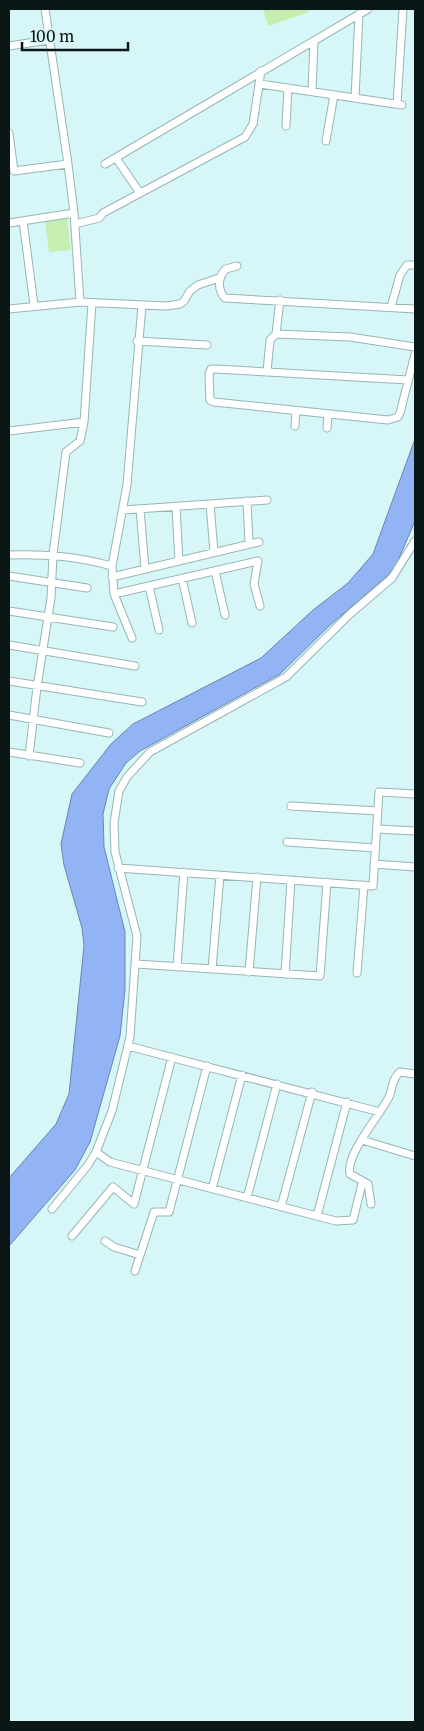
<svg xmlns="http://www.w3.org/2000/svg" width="424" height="1731" viewBox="0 0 424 1731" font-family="Merriweather,serif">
<rect width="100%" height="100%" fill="#d7f6f7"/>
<path fill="#c7eeb1" d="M263,9H308L309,12L268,26Z
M67,218L71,250L49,252L45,221Z"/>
<path fill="#93b4f4" stroke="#6a85b1" d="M415,439V521L396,565L385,578L329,626L280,674L140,751L126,763L109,789L103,814L104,847L125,932V990L120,1036L90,1142L75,1170L9,1246V1178L56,1124L69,1094L84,946L82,928L64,865L61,844L72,794L111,744L133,724L261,658L313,610L348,583L373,554Z"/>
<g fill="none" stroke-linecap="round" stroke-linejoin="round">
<defs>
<path id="street" d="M45,9L68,164
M9,46L49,40
M260,84L402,105
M312,91L314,41
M355,98L359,14
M397,104L403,9
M286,126L288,88
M9,133L14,171L68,164L74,213L80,302
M326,141L334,95
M116,158L140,193
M105,164L368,9
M23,221L34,305
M9,223L74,213
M75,224L99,218L103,213L245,137L253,124L261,71
M237,266L226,269C218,276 217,290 225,298L415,309
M391,307L400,275L407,265H415
M9,309L80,302L166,306L180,304L184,301L190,291L198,285L219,278
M276,334L280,300
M137,341L207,345
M267,372L270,340L276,334L350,337L415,347
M408,380L215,369H211L209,374L210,400L214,402L388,420L398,417L400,413L415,354
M295,426L296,411
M327,428L328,414
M9,431L84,422
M247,501L249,543
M210,504L214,552
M176,507L179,561
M140,509L145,569
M123,510L267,500
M9,555C46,554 75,556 112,566
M215,571L225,615
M9,576L87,588
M112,577L259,542
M182,578L192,623
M149,586L159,630
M114,594L258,561L254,584L260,606
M9,611L113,627
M132,638L114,594L112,566L127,485L142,305
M9,645L135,666
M9,681L142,702
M9,715L109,733
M9,752L80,763
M29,756L37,687L51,598L53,554L66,452L80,441L84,422L92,303
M291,806L378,811
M377,829L415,831
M287,842L375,848
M374,864L415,867
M118,868L373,886L379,792L415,794
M136,964L320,976L327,882
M177,967L184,872
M212,969L220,875
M249,972L257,877
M357,973L364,885
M285,974L291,880
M128,1046L380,1112
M362,1140L415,1156
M96,1152L110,1162L336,1221L353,1220L362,1184
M212,1189L242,1075
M247,1198L277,1084
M371,1204L368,1184L350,1174C345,1155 380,1115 389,1097C393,1088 392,1078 400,1072L415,1074
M281,1207L312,1092
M52,1209L88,1165L96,1152L112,1111L130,1037L137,936L115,852L114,823L119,791L127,777L150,752L286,677L350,614L392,578L415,541
M317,1216L347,1102
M72,1236L113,1187L134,1204L172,1057
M105,1241L114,1247L140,1255
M135,1271L154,1212H169L207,1066"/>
</defs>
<use href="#street" stroke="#98b5b6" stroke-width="9"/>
<use href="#street" stroke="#fff" stroke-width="7"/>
</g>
<rect width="424" height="1731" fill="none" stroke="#0b1616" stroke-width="20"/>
<path d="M22 42v8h106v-8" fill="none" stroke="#0b1616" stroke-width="2.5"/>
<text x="30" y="42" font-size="15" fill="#0b1616" stroke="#d7f6f7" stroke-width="4" paint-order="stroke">100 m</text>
</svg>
